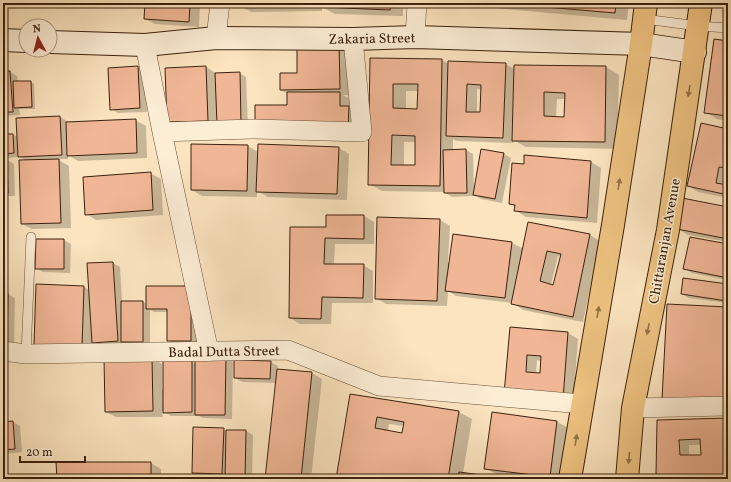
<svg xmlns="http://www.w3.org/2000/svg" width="731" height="482" viewBox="0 0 731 482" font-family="Vollkorn,serif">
<rect width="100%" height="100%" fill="#fbe4bf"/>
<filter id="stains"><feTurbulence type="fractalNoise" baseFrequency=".005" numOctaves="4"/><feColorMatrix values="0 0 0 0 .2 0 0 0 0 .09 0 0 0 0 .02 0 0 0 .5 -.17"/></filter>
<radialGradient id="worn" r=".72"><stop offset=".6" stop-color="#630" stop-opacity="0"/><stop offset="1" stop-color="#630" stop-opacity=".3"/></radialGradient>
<path fill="#0003" fill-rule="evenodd" d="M146,3H200L199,27L155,24L145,19Z
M238,3H403V16L335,14L322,7V11L251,12L238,5Z
M437,3H629L627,20Z
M728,42V121L717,119L705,112Z
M298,44L349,49L350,95H343L350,99V108L358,113V131L288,106V94L281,90L298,74Z
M371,59L442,60L449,64H505L515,69V66L606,67L619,75L617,149L526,147L513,140V143L457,141L453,139V150H466L473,154L474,189L504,154L511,158L502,203L481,199L474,195V196L452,197L444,192L382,191L369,184ZM477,89L482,90L481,114L477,113ZM406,91H419L418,110H406ZM557,99H566L565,118H556ZM404,142H416V166H404Z
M138,67L145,72L147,112L118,113L111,109Z
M206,67L216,73H239L246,77L248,126L178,127L168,122Z
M3,72H10L17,76L18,82H31L34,84L35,109H19L20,115L3,116Z
M60,117L67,121V123L135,120L146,126L147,158L78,161L68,155V159H57L69,166L71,228L32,229L22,224L27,161L20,157L3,158V135H13L18,137Z
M728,130V198L698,192L688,186Z
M192,145L248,146L258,152L339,148L349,154L347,200L268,197L257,191V197L202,196L192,190Z
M525,157L591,162L601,168L597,223L526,217L516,211V207L510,203L525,165Z
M3,160H7L14,164L15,196H3Z
M150,173L161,179L163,215L96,220L86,214Z
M728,208V242L688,235L678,229Z
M327,216H364L374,222V244H335L334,265H363L373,271V303H332L331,324H300L290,318L327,228Z
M440,220L450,226L448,262H450L454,235L512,243L524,249L590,235L600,241L583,322L523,310L513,303L456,296L448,291L447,306L386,304L376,298ZM558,256L561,257L554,286L551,285Z
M64,240L71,244L70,273L43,272L36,268Z
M728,245V280L692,273L685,269Z
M113,263L120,267L122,302H143L147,304L191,287L198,344H175L168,340V312H154L150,310V345L100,347L93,342L92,352L45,351L84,287L90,290Z
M684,279L728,285V303L689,298L682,294Z
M3,294H8L15,298L14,347H3Z
M510,329L568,333L578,339L573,405L515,400ZM537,360L541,361V374H536Z
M226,357L233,362L232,419L203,418L199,416H171L162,411L163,417H116L106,412L152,358L162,364V389H164L191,361L196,364Z
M270,362L278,366L277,370L312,373L322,379L311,479H266L277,383L242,382L235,378Z
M351,395L459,412L472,419L463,473L504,479H337ZM389,424L404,426L403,434L388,431Z
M728,419V479H665L657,474L658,421ZM689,445H701L702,456H689Z
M13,422L20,426L22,452L3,454V423Z
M557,422L567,427L560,479H534L496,474L485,468Z
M223,429L227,432L246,431L253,435L252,479H226V478L200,477L193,473Z
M57,463H151L161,469V479H58Z"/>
<path fill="#f0b696" stroke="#3b220d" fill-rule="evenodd" d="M145,3H190L189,22L144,19Z
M237,3H310V5L237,6Z
M321,3H391L390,10L321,7Z
M499,3H616L615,13Z
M714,39L728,41V116L704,113Z
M339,42L340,89L280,90V73H297V43Z
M370,58L442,59L440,186L368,185ZM393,84H418L417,109L393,108ZM392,135L415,136V165H391Z
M448,61L506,63L503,138L446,136ZM467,84L481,85L480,112H466Z
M514,65L606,66L605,142L512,141ZM544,92L565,93L564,117L544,116Z
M138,66L140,108L110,110L108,68Z
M206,66L208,121L167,122L165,68Z
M3,71H10L13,112H3Z
M240,72L241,123L217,124L215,73Z
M13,81H31L32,107L14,108Z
M287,92H340V106H349L348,126L255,125V105H287Z
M60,116L62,155L18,157L16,118Z
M136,119L137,153L67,156L66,122Z
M701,123L728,129V168L719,167L716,183L728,185V195L687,186Z
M3,134H13L14,153L3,154Z
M191,144L248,145L247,191L191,190Z
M258,144L339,147L337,194L256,192Z
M466,149L467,193H444L443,150Z
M481,149L504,153L495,199L473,195Z
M524,155L591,161L587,218L514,211L515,205L509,204L512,163L524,164Z
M3,159H7L8,193H3Z
M59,159L61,223L21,224L19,160Z
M151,172L153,210L85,215L83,177Z
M682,198L728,207V239L677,229Z
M326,215H364V239L325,238L324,264H364L363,298L322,297L321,319L289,318L290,227H326Z
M377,217L440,219L437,301L375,299Z
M528,222L590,234L573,317L511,304ZM547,251L561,254L553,285L540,281Z
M453,234L512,242L505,298L445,291Z
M690,237L728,244V278L683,269Z
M36,239H64V269H35Z
M113,262L118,341L92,343L87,263Z
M683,278L728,284L727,301L681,294Z
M36,284L84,286L82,347L34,345Z
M146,286H191V341H167V309H146Z
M3,293H8L7,344H3Z
M121,301H143V342H121Z
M667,304L728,307V397L662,399Z
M510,327L568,332L563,400L504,394ZM527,355L541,356L540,373L526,372Z
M195,356H226L225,415H195Z
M152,357L153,411L105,412L104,358Z
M163,360H192V412L163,413Z
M234,360L271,361L270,379L234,378Z
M277,369L312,372L301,479H265Z
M350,394L459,411L448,479H336ZM377,417L404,422L402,433L375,428Z
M492,412L557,421L550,477L484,469Z
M728,418L724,479L656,475L657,420ZM700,439L701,455H680L679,440Z
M13,421L15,449L3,450V422Z
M193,427L224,428L222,474L192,473Z
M226,430H246L245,479H225Z
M56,462H151V479H57Z
M459,472L512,479H458Z"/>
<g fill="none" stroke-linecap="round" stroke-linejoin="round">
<defs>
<path id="service" d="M644,19L698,26L728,28
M26,354L31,237"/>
<path id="minor" d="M415,37L417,3
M216,38L220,3
M145,45L162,132L209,352
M162,132L252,129L362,132L353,39
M3,351L26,354L288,350L379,386L582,404
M633,408L728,406"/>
<path id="secondary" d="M3,40L26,41
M50,42L145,45L216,38L353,39L415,37L641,44L695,52"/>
<path id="primary" d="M570,479L613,225L641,44L646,3
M627,479L633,408L668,230L701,3"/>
</defs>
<use href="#service" stroke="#6b523a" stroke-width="10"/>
<use href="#minor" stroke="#6b523a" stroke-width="20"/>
<use href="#secondary" stroke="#3b220d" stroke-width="24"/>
<use href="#primary" stroke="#3b220d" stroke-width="24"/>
<use href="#service" stroke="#fcedd5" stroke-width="9"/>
<use href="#minor" stroke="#fcedd5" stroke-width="19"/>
<use href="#secondary" stroke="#fcedd5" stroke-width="22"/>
<use href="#primary" stroke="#eec280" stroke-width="22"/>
</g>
<defs><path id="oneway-solid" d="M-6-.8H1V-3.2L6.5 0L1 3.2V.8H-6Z"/></defs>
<g fill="#947246">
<use href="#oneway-solid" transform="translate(689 91) rotate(99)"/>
<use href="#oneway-solid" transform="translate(619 184) rotate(-81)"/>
<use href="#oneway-solid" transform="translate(598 312) rotate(-80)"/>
<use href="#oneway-solid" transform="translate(648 329) rotate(101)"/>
<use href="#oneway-solid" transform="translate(576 440) rotate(-81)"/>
<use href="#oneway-solid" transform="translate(629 458) rotate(95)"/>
</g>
<g text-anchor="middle" stroke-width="3" stroke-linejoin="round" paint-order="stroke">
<g font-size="14" fill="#3b220d" stroke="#fcedd5">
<text transform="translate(372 38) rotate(-1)" y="5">Zakaria Street</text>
<text transform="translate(664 241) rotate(-80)" y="5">Chittaranjan Avenue</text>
<text transform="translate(224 351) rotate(-1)" y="5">Badal Dutta Street</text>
</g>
</g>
<rect width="731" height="482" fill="none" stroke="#fbe4bf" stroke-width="16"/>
<rect x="4" y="4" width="723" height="474" fill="none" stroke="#3b220d" stroke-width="2"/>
<rect x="8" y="8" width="715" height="466" fill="none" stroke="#3b220d"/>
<g transform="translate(38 38) rotate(353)"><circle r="19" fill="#fcedd5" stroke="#af9c85"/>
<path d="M0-3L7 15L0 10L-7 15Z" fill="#8f2418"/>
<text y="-6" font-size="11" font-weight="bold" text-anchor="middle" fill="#3b220d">N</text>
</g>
<path d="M20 456v6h65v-6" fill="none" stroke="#3b220d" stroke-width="2"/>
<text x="26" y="456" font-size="12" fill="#3b220d" stroke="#fcedd5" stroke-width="3" paint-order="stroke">20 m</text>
<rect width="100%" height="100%" filter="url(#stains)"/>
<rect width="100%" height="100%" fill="url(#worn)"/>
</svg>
